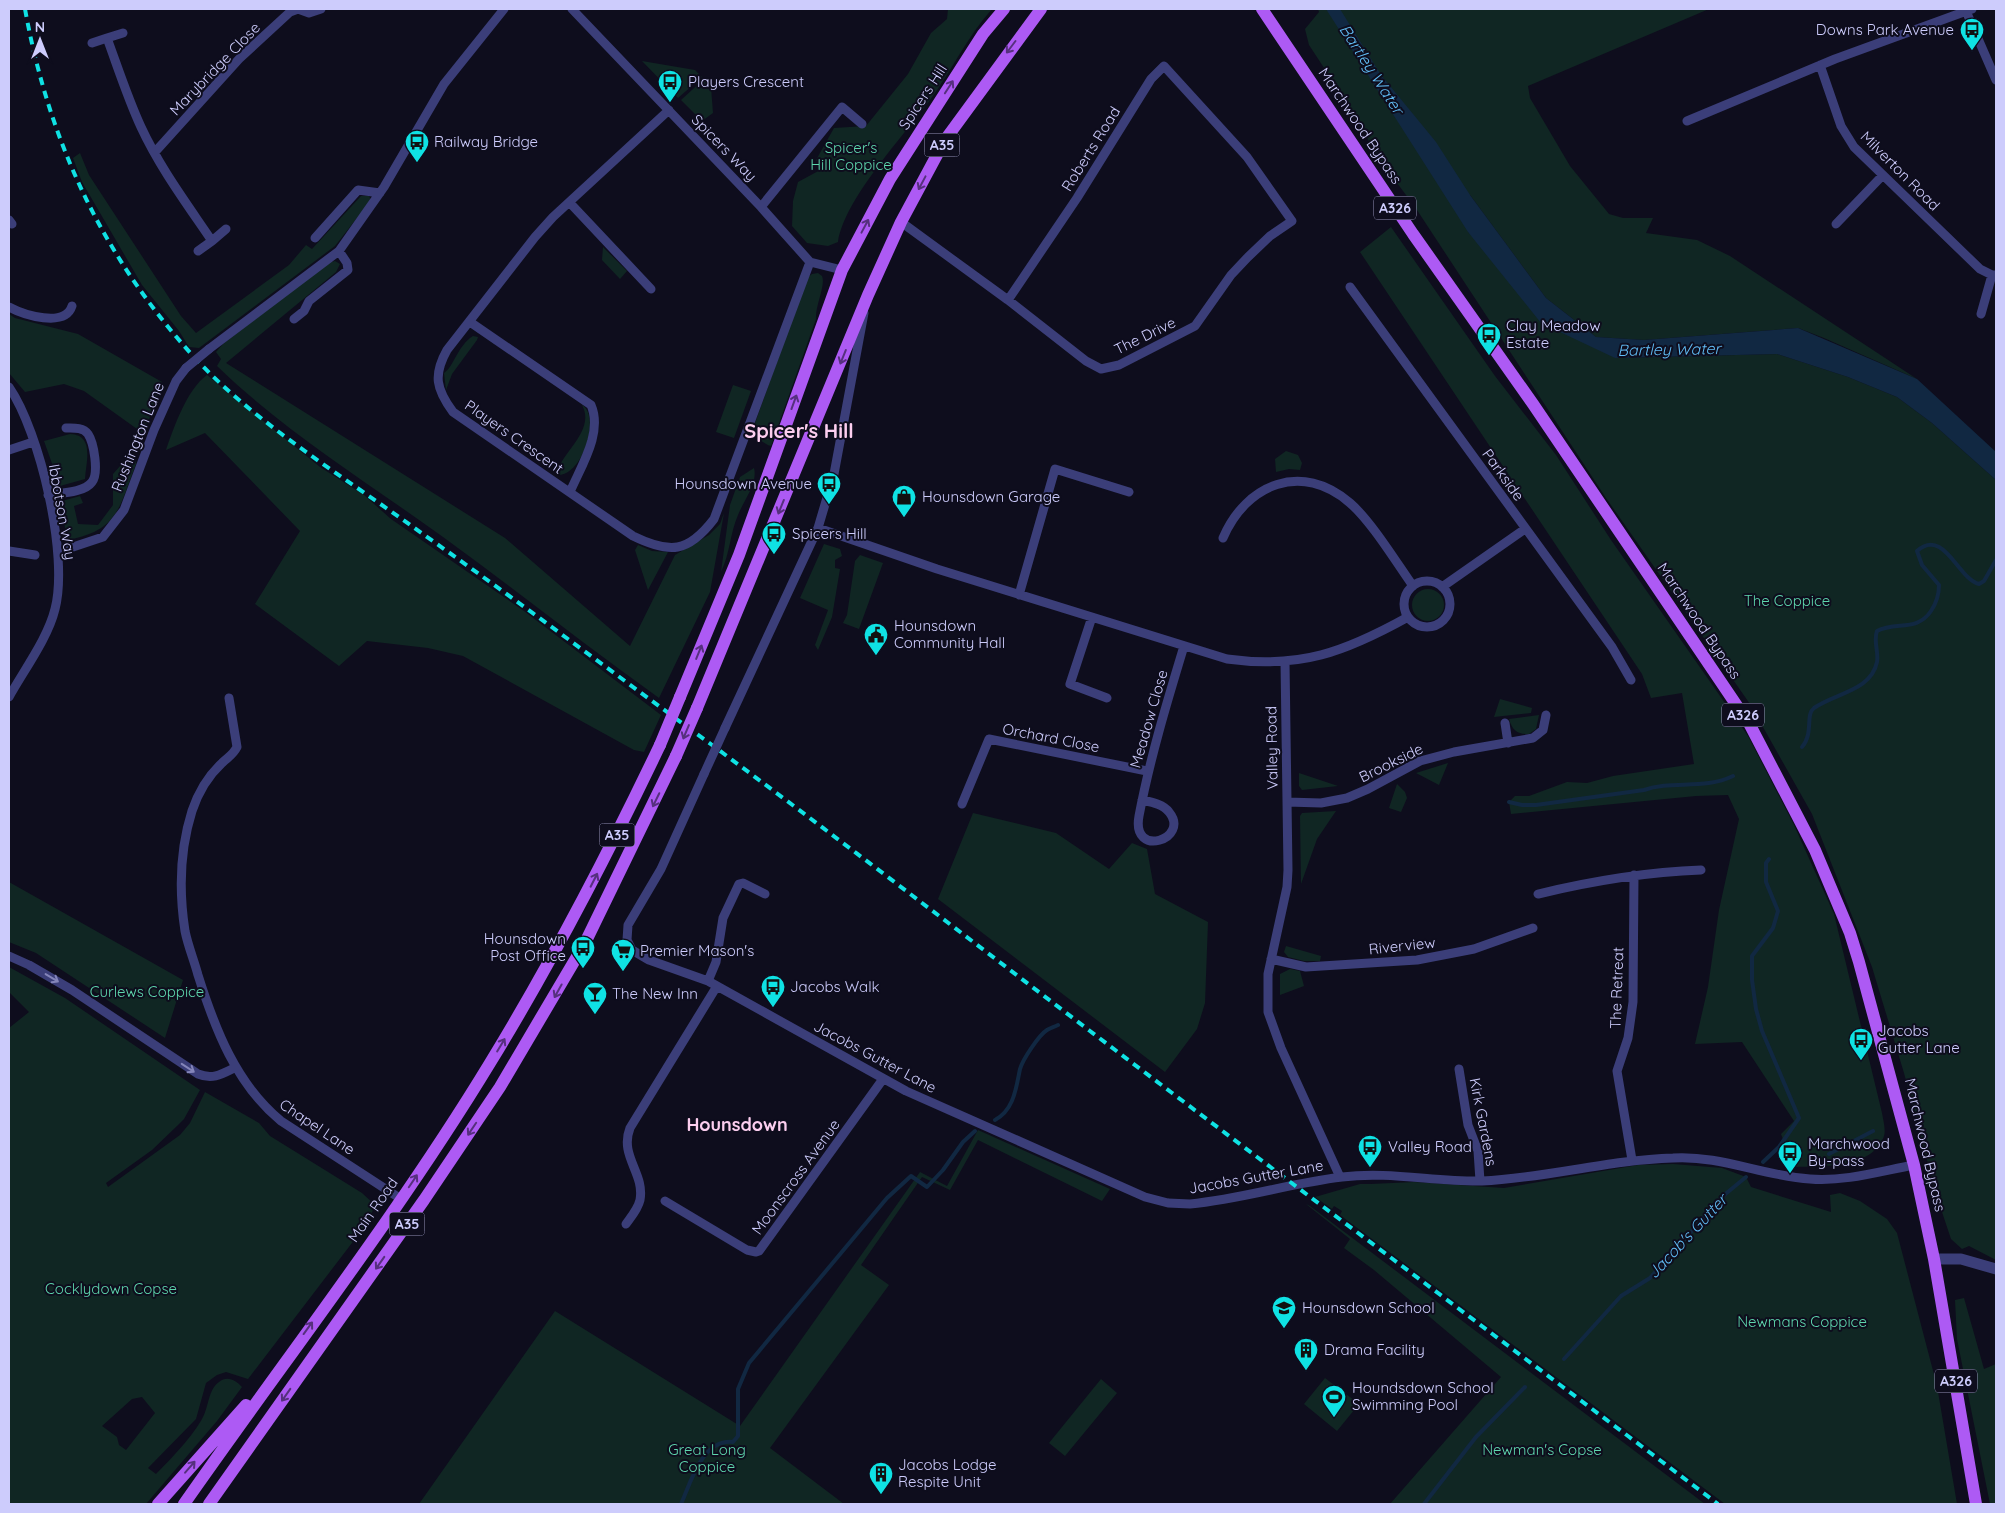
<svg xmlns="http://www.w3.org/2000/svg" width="2005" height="1513" viewBox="0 0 2005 1513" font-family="Quicksand,sans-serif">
<rect width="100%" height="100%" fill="#0e0d1d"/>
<path fill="#102623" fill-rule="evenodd" d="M948,9H992C967,37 952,70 930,100C903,137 845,198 838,242L828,246L807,243L792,226L793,201L798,182L822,169L816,160L834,128L866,126L908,74L931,33L947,19Z
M1318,9H1709L1528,86L1530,98L1570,166L1609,214L1623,218H1653L1646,233L1697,240L1730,256L1917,379L1824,338L1798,328L1644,340L1596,337L1546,298L1470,195L1468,232L1615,358L1777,354L1848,377L1897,397L1932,423L1996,480V1260L1969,1246L1962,1249L1951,1239L1936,1194L1904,1073L1872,967L1812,814L1750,704L1606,498L1415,207L1376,155L1355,115L1309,45L1305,29L1319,12Z
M642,61L695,70L702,77L678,98Z
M704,79L711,87L713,113L702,121L681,100Z
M80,153L89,175L181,316L196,333L289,265L306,245L312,249L361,196H369L371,200L335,246L199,348L189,347L179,331L142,285L82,182L73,158Z
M1391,227L1495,376L1556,455L1611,540L1748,736L1794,825L1834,914L1882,1113C1883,1119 1886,1130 1884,1136C1873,1169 1820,1166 1793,1167L1781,1134L1794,1121L1742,1042L1695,1044L1708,987L1719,910L1739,819L1728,795L1696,796L1511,814L1509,802L1515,796H1529L1567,782L1587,783L1613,776L1694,764L1682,693L1651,698L1642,674L1360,252Z
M603,247L627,271L620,279L602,260Z
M335,261L340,264L336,272L226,363L505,538L630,646L675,555L709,535L720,524L724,513L710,592L659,698C586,646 516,590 443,537C367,482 285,432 217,366L221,359L216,352L223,344L328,263Z
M818,273L822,276C826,285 815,306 816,319L771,446C763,444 760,437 750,437L807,278L812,274Z
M9,314L15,318L78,334L162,382L144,434L84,391L64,384L25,392L9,373Z
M473,336L478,337L477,340L452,374L446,390L444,373C453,368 458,345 473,336Z
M207,375L320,467L364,495L391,519L524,611L661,715L644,752L634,750L463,656L428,648L367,641L339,666L255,604L300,531L205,433L166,450C174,427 187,389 207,375Z
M733,385L751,391L734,438L716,432Z
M582,405C601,415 583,478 556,475C561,452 596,431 582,405Z
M70,434C95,435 86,462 85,479L60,486L44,441Z
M1286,451L1298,455L1302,463L1300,470L1289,469L1276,472L1275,459Z
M129,456L135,457L136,464C119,508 118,531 67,540L61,504L62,501L80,496L83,503L74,506L78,524L98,525L113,505V474Z
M754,468C758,483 744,500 738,515C730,533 730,554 721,572L730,505L740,477Z
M824,544L840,549L842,556L835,560V568L840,569L832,617L818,650L815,645L828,610L800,598Z
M638,545L652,551L668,552L648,590L635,550Z
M860,555L883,563L859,629L843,623L847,615L855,561Z
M1412 605a16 16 0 1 1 32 0a16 16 0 1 1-32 0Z
M1500,699L1532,708L1531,713L1494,717Z
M1539,715L1536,729L1529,734C1518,735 1512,730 1509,719Z
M1448,763L1439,785L1416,773Z
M1299,773L1338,786L1302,790L1299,786Z
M1397,784L1405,792L1407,798L1401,812L1389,808Z
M1336,811L1317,839L1301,884L1300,816L1302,813Z
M973,813L1056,833L1109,869L1132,843L1147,849L1155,894L1208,922L1205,1003L1197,1029L1165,1072L938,899Z
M9,882L183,980L165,1038L36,953L9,942Z
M1286,946L1321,956L1320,961H1304L1288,957L1284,952Z
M9,967L65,998L200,1090L184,1119L177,1126L152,1150L106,1183L108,1187L180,1135L190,1123L205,1092L259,1123L270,1136L362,1193L375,1205L368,1222L248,1379L226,1372L217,1375L206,1383L196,1419L148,1468L156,1474C170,1460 194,1435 203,1417C209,1406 208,1390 219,1382C227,1375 236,1380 242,1387L217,1421L146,1504H9V1028L29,1012L9,992ZM142,1397L155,1413L126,1450L119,1445L117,1437L102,1426L132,1399Z
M1290,969L1300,971L1304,986L1280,995V974Z
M978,1130L1110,1189L1102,1201L978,1140L950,1190L922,1177L861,1265L889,1285L770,1448L844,1504H419L555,1311L740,1426L920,1172L947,1186Z
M1673,1164L1722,1168L1746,1177L1751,1187L1831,1212L1830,1195L1840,1193L1860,1201L1887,1219L1897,1233L1937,1386L1957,1504H1725L1340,1215L1342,1211L1334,1206L1332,1209L1315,1197L1360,1184H1371L1414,1182L1504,1188L1638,1165Z
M1306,1204L1310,1206L1705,1504H1390L1501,1377L1374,1270L1344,1248L1350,1239Z
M1964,1298L1984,1369L1996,1364V1504H1990L1957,1339L1955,1300Z
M1325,1378L1359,1404L1337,1431L1304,1404Z
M1101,1379L1117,1393L1065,1456L1049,1443Z"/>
<path fill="#112842" d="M1326,9H1340L1381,75L1436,142L1470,195L1546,298L1596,337L1644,340L1798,328L1917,379L1996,452V480L1932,423L1897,397L1848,377L1777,354L1615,358L1541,323L1468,232Z"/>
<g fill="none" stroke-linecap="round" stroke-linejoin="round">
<path stroke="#112842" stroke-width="4" d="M1802,747C1814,733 1805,715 1814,708C1835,693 1871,691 1877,662C1879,652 1873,641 1877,631C1896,621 1917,632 1931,611C1937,602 1939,595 1939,585L1922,565L1917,551C1944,527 1958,579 1979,584L1984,581L1996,560
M1509,802L1522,805H1536L1644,790C1672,780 1704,790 1733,776
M995,1120C1014,1110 1016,1088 1020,1069C1023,1059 1039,1035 1047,1030C1050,1028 1054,1027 1058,1025
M1829,1154L1873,1131
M1763,1162L1779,1147L1799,1118L1762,1031L1756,1009L1752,980V956L1773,928L1778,911L1766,882V863L1769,859
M1564,1359L1621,1296L1650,1278L1723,1196L1746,1177
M681,1504C691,1482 702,1439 733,1442L738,1436V1389L749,1363L887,1198L911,1176L927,1187L943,1170L963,1142L975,1131
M1424,1504L1476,1437L1525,1387"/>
<path stroke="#3b3e79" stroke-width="9" d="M298,9L309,13L321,9
M572,9L761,207L810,262L842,270
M1966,11L1996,80
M123,33L107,38C118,68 128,99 141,127C160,168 187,204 212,241L198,251
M92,43L107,38
M1820,65L1841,126L1854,147L1980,269L1992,275
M669,110L553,217L535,237L447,350C433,375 436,389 453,412L633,536C670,554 688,553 714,519L810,262
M1687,121L1835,59L1972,9
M155,152L239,59L290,12L298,9
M570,203L651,289
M761,207L842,107L862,124
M9,220L12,224
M901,222L1008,300L1086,361L1101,369L1119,365L1195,326L1231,275L1248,257L1270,236L1292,221L1247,157L1164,66L1151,79L1077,198L1008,300
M1836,224L1883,175
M315,238L358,190L380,193
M212,241L226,229
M1350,287L1612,647L1631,680
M9,307C24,315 65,328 72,306
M1981,314L1992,275H1996
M294,319L304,311L309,301L348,270L347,263L339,251
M470,322L591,405C603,433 581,466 570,492
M209,349L339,251L384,187L444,84L504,9
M9,387C40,432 69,556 55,609C48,638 24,670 9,697
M9,450L33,442
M48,495C60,493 84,493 92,482C99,473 94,443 88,434C83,427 73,428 66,428
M818,528L937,569L1227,659C1300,669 1345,652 1408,617
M1223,538C1246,484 1302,461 1350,503C1371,521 1396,562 1413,586
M9,551L35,555
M58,552L103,537L124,510L154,430L176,381L186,368
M1404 604a23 23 0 1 1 46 0a23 23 0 1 1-46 0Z
M1442,587L1525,529
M1019,595L1055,469L1129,492
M1092,617L1070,684L1107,698
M1285,662L1288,870L1287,887L1268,974V1012L1281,1048L1340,1177
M229,698L237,747C233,755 228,757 222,763C208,776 198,793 192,811C180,849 179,892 185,931C188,946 194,960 198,975C215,1029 236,1084 281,1121L401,1199
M1505,723L1508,743
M725,728L818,528L834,474L864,313
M704,774L661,869L628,925L627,940L632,950L649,960L708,981L906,1091L1145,1197L1168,1203L1190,1204C1242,1199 1291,1183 1342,1177C1389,1171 1435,1182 1482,1181C1546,1178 1608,1160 1673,1158C1720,1155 1763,1176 1810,1179C1844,1182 1881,1171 1914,1165
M1142,800C1151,802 1163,804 1169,812C1191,839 1131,859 1139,816C1150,758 1167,702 1184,646
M1287,802L1321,803L1347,798L1368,789L1420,761L1454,752L1533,738L1543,730L1546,715
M962,804L989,739L1147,771
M1538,894C1592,881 1645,872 1701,870
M9,956L29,965L72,990L198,1074C213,1080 222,1074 236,1067
M1271,959L1306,967L1417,960L1474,949L1533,928
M708,981L716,962L723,918L739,884L743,883L765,894
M1459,1069L1468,1125L1478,1151L1480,1181
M1632,1160L1617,1071L1628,1038L1633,1002L1634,875
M665,1201L747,1250L756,1252L759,1251L883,1079
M626,1224C631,1217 638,1209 640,1200C645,1173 619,1156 630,1128L717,986"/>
<path stroke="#3b3e79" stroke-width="11" d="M1934,1259H1961L1996,1269"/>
<path stroke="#ad5af4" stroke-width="12" d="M1262,9L1413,234L1533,404L1750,725L1815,850L1850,933L1859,962L1914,1165L1934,1259L1976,1504
M680,697L739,555L842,270L890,179L983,34L1004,9
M697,708L868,295L901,222L945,140L1041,9
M158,1504L246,1405
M184,1504C286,1358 397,1216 490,1063C553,960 608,854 660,745
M209,1504L424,1200L500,1087L585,943L676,756"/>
<path stroke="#0fe2e4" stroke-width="4" stroke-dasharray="8 6" stroke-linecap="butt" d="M25,9C49,142 103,257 194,357C254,422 341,475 413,527C514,598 612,672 712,745C839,839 964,935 1090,1031C1299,1189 1509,1346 1718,1504"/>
<path stroke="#3b3e79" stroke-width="9" d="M186,368L209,349
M704,774L725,728"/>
<path stroke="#ad5af4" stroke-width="12" d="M660,745L680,697
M676,756L697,708"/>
</g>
<defs><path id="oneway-shaft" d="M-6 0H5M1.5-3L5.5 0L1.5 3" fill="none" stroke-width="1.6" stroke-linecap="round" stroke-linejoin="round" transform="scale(1.25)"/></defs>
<g stroke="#56307e">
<use href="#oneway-shaft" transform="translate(1011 47) rotate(127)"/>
<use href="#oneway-shaft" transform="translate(949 87) rotate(-57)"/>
<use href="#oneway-shaft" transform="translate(922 183) rotate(118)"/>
<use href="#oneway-shaft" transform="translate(865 226) rotate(-62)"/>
<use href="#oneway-shaft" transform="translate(843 357) rotate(112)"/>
<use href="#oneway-shaft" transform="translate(794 402) rotate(-70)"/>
<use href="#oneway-shaft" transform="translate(781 507) rotate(112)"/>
<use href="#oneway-shaft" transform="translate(699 652) rotate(-68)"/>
<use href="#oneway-shaft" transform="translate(686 732) rotate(113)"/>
<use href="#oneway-shaft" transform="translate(656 800) rotate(116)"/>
<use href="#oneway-shaft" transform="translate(594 880) rotate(-63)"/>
<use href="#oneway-shaft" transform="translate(558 991) rotate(119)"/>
<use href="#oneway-shaft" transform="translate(501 1045) rotate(-59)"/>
<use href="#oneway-shaft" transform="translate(472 1129) rotate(124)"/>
<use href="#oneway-shaft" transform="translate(413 1181) rotate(-56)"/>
<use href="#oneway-shaft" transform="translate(380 1263) rotate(125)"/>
<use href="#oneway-shaft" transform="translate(308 1328) rotate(-54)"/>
<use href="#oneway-shaft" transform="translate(286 1395) rotate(125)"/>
<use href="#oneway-shaft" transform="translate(190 1467) rotate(-49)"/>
</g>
<g stroke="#8485ba">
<use href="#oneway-shaft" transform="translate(52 978) rotate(31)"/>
<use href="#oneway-shaft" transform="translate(188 1068) rotate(33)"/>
</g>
<defs>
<symbol id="bus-pin" viewBox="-11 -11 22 30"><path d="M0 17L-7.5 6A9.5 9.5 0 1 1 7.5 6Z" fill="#0fe2e4" stroke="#0e0d1d"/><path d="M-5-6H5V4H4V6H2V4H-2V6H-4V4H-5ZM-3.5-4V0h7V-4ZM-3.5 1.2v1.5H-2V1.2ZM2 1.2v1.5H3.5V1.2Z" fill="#111"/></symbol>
<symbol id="shop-pin" viewBox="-11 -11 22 30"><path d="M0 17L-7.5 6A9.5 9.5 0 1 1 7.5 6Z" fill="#0fe2e4" stroke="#0e0d1d"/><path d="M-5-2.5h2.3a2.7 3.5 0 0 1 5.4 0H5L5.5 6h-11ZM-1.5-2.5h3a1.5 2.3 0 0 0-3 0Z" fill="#111"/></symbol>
<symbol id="civic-pin" viewBox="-11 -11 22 30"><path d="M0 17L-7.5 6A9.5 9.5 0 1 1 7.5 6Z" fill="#0fe2e4" stroke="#0e0d1d"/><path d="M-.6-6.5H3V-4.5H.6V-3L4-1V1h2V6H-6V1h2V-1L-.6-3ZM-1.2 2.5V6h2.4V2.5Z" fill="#111"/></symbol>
<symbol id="supermarket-pin" viewBox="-11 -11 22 30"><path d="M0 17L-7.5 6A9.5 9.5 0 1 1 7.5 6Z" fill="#0fe2e4" stroke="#0e0d1d"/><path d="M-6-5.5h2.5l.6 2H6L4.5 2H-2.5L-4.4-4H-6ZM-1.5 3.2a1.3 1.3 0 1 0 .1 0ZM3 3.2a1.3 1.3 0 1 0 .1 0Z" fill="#111"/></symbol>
<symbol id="bar-pin" viewBox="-11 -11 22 30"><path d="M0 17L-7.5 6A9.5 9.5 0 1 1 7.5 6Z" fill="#0fe2e4" stroke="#0e0d1d"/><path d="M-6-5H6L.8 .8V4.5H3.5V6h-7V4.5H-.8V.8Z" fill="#111"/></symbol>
<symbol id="school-pin" viewBox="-11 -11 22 30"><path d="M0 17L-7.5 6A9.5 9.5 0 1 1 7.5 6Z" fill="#0fe2e4" stroke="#0e0d1d"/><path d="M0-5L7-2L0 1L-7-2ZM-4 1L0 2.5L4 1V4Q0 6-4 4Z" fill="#111"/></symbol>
<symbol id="building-pin" viewBox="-11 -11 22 30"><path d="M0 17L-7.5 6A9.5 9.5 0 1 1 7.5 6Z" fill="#0fe2e4" stroke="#0e0d1d"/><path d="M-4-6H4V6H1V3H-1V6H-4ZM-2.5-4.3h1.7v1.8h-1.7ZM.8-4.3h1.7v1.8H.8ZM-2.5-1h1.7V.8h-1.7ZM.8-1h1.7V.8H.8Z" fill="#111"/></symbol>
<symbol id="stadium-pin" viewBox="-11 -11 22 30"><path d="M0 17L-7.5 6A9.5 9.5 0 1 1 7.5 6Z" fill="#0fe2e4" stroke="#0e0d1d"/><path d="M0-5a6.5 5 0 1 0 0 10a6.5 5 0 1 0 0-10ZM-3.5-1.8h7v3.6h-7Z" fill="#111"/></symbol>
</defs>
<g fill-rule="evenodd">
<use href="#bus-pin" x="1958" y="16" width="28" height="38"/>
<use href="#bus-pin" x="656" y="68" width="28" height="38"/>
<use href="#bus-pin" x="403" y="128" width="28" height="38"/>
<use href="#bus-pin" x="1475" y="321" width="28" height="38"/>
<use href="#bus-pin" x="815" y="470" width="28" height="38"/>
<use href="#shop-pin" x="890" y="483" width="28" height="38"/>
<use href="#bus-pin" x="760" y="520" width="28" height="38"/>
<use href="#civic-pin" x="862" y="621" width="28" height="38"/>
<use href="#bus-pin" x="569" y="934" width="28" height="38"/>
<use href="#supermarket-pin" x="609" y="937" width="28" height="38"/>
<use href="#bus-pin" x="759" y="973" width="28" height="38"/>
<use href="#bar-pin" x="581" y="980" width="28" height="38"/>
<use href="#bus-pin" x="1847" y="1026" width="28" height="38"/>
<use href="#bus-pin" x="1356" y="1133" width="28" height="38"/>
<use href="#bus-pin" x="1776" y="1139" width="28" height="38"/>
<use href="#school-pin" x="1270" y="1294" width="28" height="38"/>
<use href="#building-pin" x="1292" y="1336" width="28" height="38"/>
<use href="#stadium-pin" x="1320" y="1383" width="28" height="38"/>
<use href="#building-pin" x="867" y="1460" width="28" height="38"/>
</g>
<g text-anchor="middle" stroke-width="4" stroke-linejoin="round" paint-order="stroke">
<g fill="#0e0d1d" stroke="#9493b9" stroke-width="1">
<rect x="924.5" y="133.5" width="35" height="23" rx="4"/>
<rect x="1374" y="196.5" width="42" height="23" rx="4"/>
<rect x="1722" y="703.5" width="42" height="23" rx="4"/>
<rect x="599.5" y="823.5" width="35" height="23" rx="4"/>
<rect x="389.5" y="1212.5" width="35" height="23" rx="4"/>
<rect x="1935" y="1369.5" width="42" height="23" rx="4"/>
</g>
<g font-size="14" font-weight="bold" fill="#cdccfc">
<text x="942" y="150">A35</text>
<text x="1395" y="213">A326</text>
<text x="1743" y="720">A326</text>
<text x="617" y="840">A35</text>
<text x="407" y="1229">A35</text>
<text x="1956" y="1386">A326</text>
</g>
<g font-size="15" fill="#cdccfc" stroke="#0e0d1d" text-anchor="start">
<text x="1954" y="35" text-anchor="end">Downs Park Avenue</text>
<text x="688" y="87">Players Crescent</text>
<text x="434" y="147">Railway Bridge</text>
<text x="1506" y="331">Clay Meadow<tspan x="1506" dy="17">Estate</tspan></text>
<text x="812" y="489" text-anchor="end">Hounsdown Avenue</text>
<text x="922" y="502">Hounsdown Garage</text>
<text x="792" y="539">Spicers Hill</text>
<text x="894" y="631">Hounsdown<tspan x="894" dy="17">Community Hall</tspan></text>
<text x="566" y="944" text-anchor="end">Hounsdown<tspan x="566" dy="17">Post Office</tspan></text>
<text x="640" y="956">Premier Mason's</text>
<text x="790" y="992">Jacobs Walk</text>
<text x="612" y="999">The New Inn</text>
<text x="1878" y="1036">Jacobs<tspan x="1878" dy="17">Gutter Lane</tspan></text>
<text x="1808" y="1149">Marchwood<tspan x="1808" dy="17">By-pass</tspan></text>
<text x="1388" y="1152">Valley Road</text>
<text x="1302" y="1313">Hounsdown School</text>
<text x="1324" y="1355">Drama Facility</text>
<text x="1352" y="1393">Houndsdown School<tspan x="1352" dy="17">Swimming Pool</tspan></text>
<text x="898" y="1470">Jacobs Lodge<tspan x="898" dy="17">Respite Unit</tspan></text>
</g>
<g font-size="15" fill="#cdccfc" stroke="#0e0d1d">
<text transform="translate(215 69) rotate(-46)" y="5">Marybridge Close</text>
<text transform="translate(923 97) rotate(-57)" y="5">Spicers Hill</text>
<text transform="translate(1360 126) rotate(56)" y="5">Marchwood Bypass</text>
<text transform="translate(724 148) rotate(46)" y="5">Spicers Way</text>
<text transform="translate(1091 149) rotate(-58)" y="5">Roberts Road</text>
<text transform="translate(1900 171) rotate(45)" y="5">Milverton Road</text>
<text transform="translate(1145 336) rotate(-26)" y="5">The Drive</text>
<text transform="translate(138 437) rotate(-68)" y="5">Rushington Lane</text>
<text transform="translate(514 437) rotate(35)" y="5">Players Crescent</text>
<text transform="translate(1503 475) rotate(54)" y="5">Parkside</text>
<text transform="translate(62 512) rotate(80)" y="5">Ibbotson Way</text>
<text transform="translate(1699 621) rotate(56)" y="5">Marchwood Bypass</text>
<text transform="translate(1149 719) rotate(-74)" y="5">Meadow Close</text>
<text transform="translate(1051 738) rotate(11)" y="5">Orchard Close</text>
<text transform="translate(1272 748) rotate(-91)" y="5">Valley Road</text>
<text transform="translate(1391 763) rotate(-26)" y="5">Brookside</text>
<text transform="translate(1402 946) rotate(-6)" y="5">Riverview</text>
<text transform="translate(1617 988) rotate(-88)" y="5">The Retreat</text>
<text transform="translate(875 1057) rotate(28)" y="5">Jacobs Gutter Lane</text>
<text transform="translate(1483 1122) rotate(79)" y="5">Kirk Gardens</text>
<text transform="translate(317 1127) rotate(34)" y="5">Chapel Lane</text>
<text transform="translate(1925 1145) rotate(77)" y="5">Marchwood Bypass</text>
<text transform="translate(796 1177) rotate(-54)" y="5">Moonscross Avenue</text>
<text transform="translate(1256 1177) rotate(-10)" y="5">Jacobs Gutter Lane</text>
<text transform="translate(373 1210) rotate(-55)" y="5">Main Road</text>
</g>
<g font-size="15" fill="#5ed6ad" stroke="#0e0d1d">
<text x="851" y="153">Spicer's<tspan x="851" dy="17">Hill Coppice</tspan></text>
<text x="1787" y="606">The Coppice</text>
<text x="147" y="997">Curlews Coppice</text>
<text x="111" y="1294">Cocklydown Copse</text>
<text x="1802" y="1327">Newmans Coppice</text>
<text x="707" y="1455">Great Long<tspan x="707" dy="17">Coppice</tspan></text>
<text x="1542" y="1455">Newman's Copse</text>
</g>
<g font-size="16" font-style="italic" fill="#61bdf5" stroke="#0e0d1d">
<text transform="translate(1372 69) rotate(57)" y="6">Bartley Water</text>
<text transform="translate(1669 349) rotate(-1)" y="6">Bartley Water</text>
<text transform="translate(1687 1236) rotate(-47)" y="6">Jacob's Gutter</text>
</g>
<g font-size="18" font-weight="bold" fill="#fcceef" stroke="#0e0d1d">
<text x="737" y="1131">Hounsdown</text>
</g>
<g font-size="20" font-weight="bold" fill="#fcceef" stroke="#0e0d1d">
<text x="799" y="438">Spicer's Hill</text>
</g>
</g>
<rect width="2005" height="1513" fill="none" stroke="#cdccfc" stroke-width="20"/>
<g transform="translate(40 40)" stroke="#0e0d1d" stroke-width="4" paint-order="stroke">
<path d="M0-4L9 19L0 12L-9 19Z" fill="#cdccfc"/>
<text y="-8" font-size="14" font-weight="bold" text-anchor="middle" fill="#cdccfc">N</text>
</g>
</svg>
